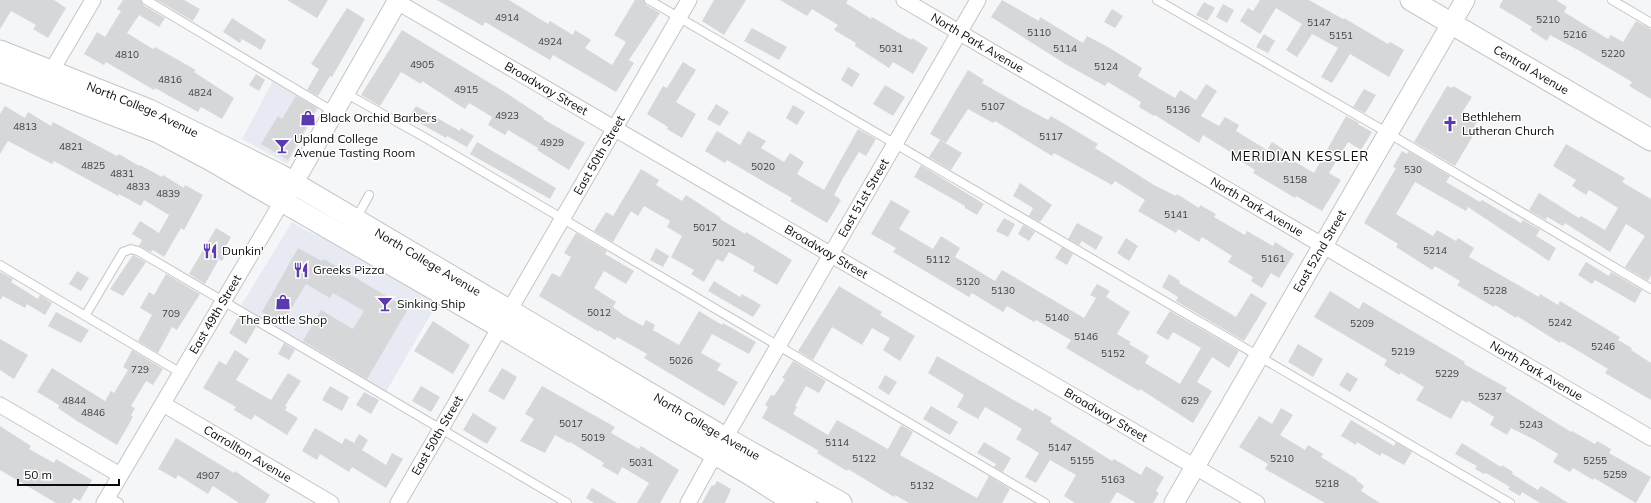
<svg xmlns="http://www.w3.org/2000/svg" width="1651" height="503" viewBox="0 0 1651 503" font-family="Mulish,sans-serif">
<rect width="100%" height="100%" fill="#f5f6f8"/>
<path fill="#e7eaf3" d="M274,79L320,106L288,163L284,162L242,139Z
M292,222L305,230L338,245L410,288L439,300L386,392L244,309L242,304Z"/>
<path fill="#d6d7d8" d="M0,0H54L66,8L48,38L33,29L36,25L11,11L0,29Z
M123,0H141L143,5L165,18L159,27L139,15L127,33L153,49L155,47L196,70L194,72L234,98L222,119L201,107L198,112L155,88L154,90L106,62L104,65L84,54L97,32L105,37L121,11L117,9Z
M157,0H184L200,9L193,21Z
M287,0H328L317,18Z
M437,0H509L548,24L550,21L573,35L575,30L591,40L585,48L612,65L626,42L614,35L635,0H644L646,5L660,13L629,60L634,63L616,92L553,55L550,60L485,22L483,26Z
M714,0H746L724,35L702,21Z
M780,0H848L846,3L871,19L872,17L911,40L912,38L928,48L913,74L893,62L889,68L855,46L856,43L834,30L838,25L812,9L807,16Z
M1002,0L1039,21L1040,17L1083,43L1087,36L1108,47L1142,68L1138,76L1175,98L1180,90L1196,100L1206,84L1217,91L1201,116L1219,126L1225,117L1239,125L1236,131L1267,150L1272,142L1289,153L1287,157L1314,173L1346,116L1359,123L1358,124L1372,132L1361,150L1348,142L1329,173L1341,180L1322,211L1296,196L1295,198L1253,173L1255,170L1231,155L1232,153L1203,135L1199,143L1155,115L1154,116L1139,107L1141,102L1108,82L1105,86L1067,65L991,17Z
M1260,0H1309L1343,19L1344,18L1388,44L1390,42L1404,50L1389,77L1350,54L1332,83L1321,77L1338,48L1312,34L1297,57L1286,50L1302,24L1276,8L1260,34L1240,21L1248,8L1253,11Z
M1503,0H1556L1567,7L1564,12L1608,39L1611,35L1623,42L1636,21L1651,29V99L1629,86L1632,82L1578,50L1550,35L1547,41L1530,30L1532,27L1499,7Z
M1204,2L1215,8L1207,21L1196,15Z
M1223,4L1234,10L1227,23L1216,17Z
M347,8L365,19L332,77L330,76L318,96L307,90L319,69L311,64Z
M1112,9L1123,16L1115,28L1104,22Z
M232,18L266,40L261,50L242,39L240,43L223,32Z
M752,28L787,47L779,60L744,41Z
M402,30L503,91L544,118L543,119L585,143L569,170L537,150L538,148L508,130L505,135L488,125L492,117L469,103L465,109L422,81L421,84L401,72L380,106L361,95Z
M1264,34L1275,41L1268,53L1256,47Z
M683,62L696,70L676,102L696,114L682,138L667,129L668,127L647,114L663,86L667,88Z
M848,67L860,74L852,87L841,80Z
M968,70L984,80L982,83L1020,105L1048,120L1051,116L1098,144L1095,148L1154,185L1176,196L1177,194L1199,208L1200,205L1216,214L1214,217L1245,235L1247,231L1273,246L1275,242L1294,254L1279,278L1271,273L1262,288L1251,281L1253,277L1228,262L1232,256L1202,237L1199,242L1178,229L1176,233L1138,211L1145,200L1115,181L1112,185L1054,153L1052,156L995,121L993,123L968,109L946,143L930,134Z
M256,74L265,80L259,91L249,85Z
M885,85L905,97L893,116L873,104Z
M1447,86L1452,88L1453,86L1472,97L1463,111L1478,120L1474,127L1477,129L1455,166L1414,142Z
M1364,89L1376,95L1365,113L1353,107Z
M296,96L317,108L288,160L261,144L278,116L282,119Z
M716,104L729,112L720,126L707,119Z
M793,105L805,112L797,125L786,118Z
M5,106L25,118L28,112L51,126L53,122L117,156L119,154L139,166L140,165L162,177L163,175L184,188L185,185L203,195L184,230L181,228L164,257L153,250L151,252L139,246L142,240L132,234L140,221L159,233L169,215L144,200L141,206L119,194L118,196L54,161L52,164L8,141L0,154V114Z
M416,106L460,131L461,128L474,136L467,147L447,136L446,138L409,117Z
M858,129L876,139L866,156L859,152L843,178L834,195L841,200L827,223L790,201L792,198L764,182L727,160L725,163L705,151L717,131L740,145L748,131L766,141L761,148L784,162L790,153L804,162L797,174L824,190Z
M940,140L962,153L951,170L929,157Z
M477,142L556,188L550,199L470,154Z
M1566,144L1625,178L1622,182L1651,199V275L1648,281L1625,267L1645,236L1626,224L1610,252L1565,223L1563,226L1547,217L1546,220L1529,210L1539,193L1579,218L1581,216L1605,230L1618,208L1589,190L1586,195L1572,186L1576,180L1553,166Z
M1402,151L1407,154L1408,151L1450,176L1446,182L1480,202L1482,200L1521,223L1523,220L1540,230L1536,236L1556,248L1549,261L1468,207L1466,211L1415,182L1396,214L1433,236L1437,230L1456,241L1458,238L1474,248L1469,257L1539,297L1540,294L1558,305L1560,301L1620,337L1618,340L1632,348L1631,350L1651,363V400L1605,373L1608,369L1580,352L1561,341L1560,343L1517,316L1516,318L1495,305L1494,307L1457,285L1460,281L1435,266L1432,270L1396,247L1398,244L1364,223L1396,168L1393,167Z
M921,165L984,204L977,215L965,208V206L914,177Z
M641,169L659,180L656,185L682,201L686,195L721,218L720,219L745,234L746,232L792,260L777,285L753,271L755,267L729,252L723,262L717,259L704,282L691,274L694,270L671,257L682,236L667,227L670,221L644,206L638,216L631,211L613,242L594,231L606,212L613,216Z
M1020,183L1052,205L1040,222L1029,216L1033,208L1013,196Z
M891,200L910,211L899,229L933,249L941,236L960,248L955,257L995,281L1002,270L1084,318L1096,298L1090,295L1097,284L1110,291L1106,297L1130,312L1117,334L1131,342L1129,344L1149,356L1145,363L1180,384L1201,348L1173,332L1168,340L1156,333L1170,311L1239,351L1229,368L1212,357L1197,382L1212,391L1193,423L1140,389L1139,391L1066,348L1071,340L1036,320L1034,322L1007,306L1003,312L972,293L969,297L893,252L896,248L871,234Z
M1004,218L1015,224L1008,237L996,231Z
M1077,223L1103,237L1096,250L1082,241L1079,245L1068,239Z
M1023,225L1035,232L1029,241L1018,234Z
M216,228L231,237L225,248L228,250L222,261L219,259L205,284L189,274Z
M576,233L607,251L605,254L634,271L626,284L604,271L594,288L616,302L613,307L623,315L643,326L646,320L655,325L653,330L679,345L699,311L722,325L723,323L756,342L749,354L712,334L701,353L721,364L717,370L738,382L724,406L644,358L647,354L617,337L615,340L599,330V332L539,296L552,273L560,277L571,257L564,253Z
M1126,238L1138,246L1129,261L1117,253Z
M1062,247L1073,254L1067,265L1055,258Z
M298,248L322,261L324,259L408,309L367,379L303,341L321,310L353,329L364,311L333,293L330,298L306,284L282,324L262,312Z
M656,248L669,256L663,267L650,260Z
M133,255L146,262L123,296L110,289Z
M1586,262L1609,276L1611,272L1642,290L1635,303L1595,280L1592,284L1578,275Z
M77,271L89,278L81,291L69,284Z
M0,272L13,279L11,282L38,299L40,295L52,303L45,315L27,304L25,308L3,296L0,300Z
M166,274L200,294L177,330L172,327L158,353L138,341L152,315L140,308L149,292L154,295Z
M1169,274L1180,281L1179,283L1236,317L1251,293L1267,303L1244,341L1176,301L1178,297L1162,287Z
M714,281L740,297L742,294L761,305L753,317L708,291Z
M839,286L882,312L880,315L915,336L900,361L883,350L890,338L872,328L862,345L832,327L813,360L798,351Z
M1330,291L1359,309L1363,302L1465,362L1464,364L1507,388L1505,391L1571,432L1572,431L1595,444L1597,441L1611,449L1609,453L1651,477L1636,503L1594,478L1593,480L1573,468L1570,472L1553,462L1558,454L1533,439L1511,428L1507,435L1490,425L1494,417L1468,401L1467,403L1462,400L1451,419L1416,400L1424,387L1401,373L1399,375L1384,365L1387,360L1314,317Z
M56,312L89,330L81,343L48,326Z
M239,316L256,327L246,344L229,333Z
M433,321L470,345L453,374L414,351Z
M0,339L28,355L14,379L0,370Z
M284,343L295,350L289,360L278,354Z
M1298,344L1323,359L1313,377L1288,362Z
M132,350L163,369L153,385L146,381L131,406L135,408L131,415L133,417L117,445L77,421L58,408L59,405L37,392L52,368L105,401L111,391L114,393L128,370L123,367Z
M235,350L249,359L236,380L271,400L288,373L301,381L285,406L287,407L285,410L298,418L287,435L255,415L251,420L234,410L236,407L203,388L219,361L226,365Z
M937,356L1033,411L1035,408L1052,418L1050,422L1112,461L1114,459L1141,475L1146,466L1164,477L1156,491L1159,493L1153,503H1136L1117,492L1110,503H1075L1064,496L1076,475L1050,460L1036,483L1025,477L1039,453L1016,439L1022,429L985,407L978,419L957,407L964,395L928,373Z
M793,361L826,381L819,393L806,386L795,406L797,407L793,414L828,435L837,420L888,449L901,425L913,432L900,455L977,498L989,476L1010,489L1002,503H909L895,495L894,497L848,469L847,471L817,453L819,451L762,418L768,407L765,405L771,395L774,396L785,379L782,378Z
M502,368L517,377L504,400L488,391Z
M1347,372L1358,379L1350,392L1339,385Z
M885,375L897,382L889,395L878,388Z
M330,386L349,397L342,411L322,400Z
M421,386L440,397L431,412L412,401Z
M542,386L615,427L611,433L639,449L641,446L679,470L660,503H637L649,483L622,467L618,475L602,466L604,463L570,442L569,443L555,435L545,453L520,441L534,419L525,414Z
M364,392L379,400L371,414L356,405Z
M931,406L958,422L950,435L923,419Z
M1281,408L1293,415L1280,435L1305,450L1308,445L1323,454L1321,457L1357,479L1356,480L1364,486L1361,491L1380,503H1325L1265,469L1268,464L1239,447L1259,416L1272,424Z
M473,413L497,428L487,444L463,430Z
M1351,420L1394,446L1396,442L1412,452L1404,465L1382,453L1380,456L1357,442L1356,445L1341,436Z
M0,426L31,446L29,449L54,463L56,459L92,480L80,501L74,498L71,503H56L0,470Z
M315,428L342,444L345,438L354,443L359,434L368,440L362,450L386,465L392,453L403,459L386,488L352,467L349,472L320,454L317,460L302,451Z
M176,438L234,473L235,471L270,495L265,503H239L213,486L208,494L178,475L176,479L158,469Z
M984,442L1011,458L1003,472L994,467L996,464L977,453Z
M1462,443L1501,467L1502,465L1513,472L1512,474L1538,490L1541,486L1568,503H1540L1522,492L1520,496L1508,489L1510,487L1486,473L1484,474L1475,469L1477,466L1455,454Z
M717,481L731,489L725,503H702L712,485L714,486Z
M592,488L617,503H594L586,498Z"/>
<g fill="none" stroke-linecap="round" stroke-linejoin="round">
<defs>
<path id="service" d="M146,0L334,112
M649,0L1510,503
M1157,0L1388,133L1651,289
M1612,0L1651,23
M345,93L424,137L1045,503
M264,178L288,192
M356,219L369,195
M0,265L181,373
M85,316L123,252L131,249L138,251L567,503
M776,478L801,494L812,503
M108,496L119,503"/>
<g id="minor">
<path id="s1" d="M394,0L1257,503"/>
<path id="s2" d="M904,0L1651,438"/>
<path d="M52,70L93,0"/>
<path id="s3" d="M509,311L689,0"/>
<path id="s4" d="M163,404L331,503"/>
<path d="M0,405L120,475"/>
<path id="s5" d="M725,438L978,0"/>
<path id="s6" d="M104,503L283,200"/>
<path id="s7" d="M398,503L500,327"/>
<path d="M688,503L715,454"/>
</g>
<g id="tertiary">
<path d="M286,196L398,0"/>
<path id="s8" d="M1174,503L1465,0"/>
</g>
<g id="secondary">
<path id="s9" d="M1411,0L1651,140"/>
<path id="s10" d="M0,51L149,110L280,175L725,438L841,503"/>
<path d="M0,71L158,132L209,159L500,327L751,475L795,503"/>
</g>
</defs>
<use href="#service" stroke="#c4c5c7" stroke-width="10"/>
<use href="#minor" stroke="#c4c5c7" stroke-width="17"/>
<use href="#tertiary" stroke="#c4c5c7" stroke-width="21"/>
<use href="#secondary" stroke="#c4c5c7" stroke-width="23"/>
<use href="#service" stroke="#fff" stroke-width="8"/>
<use href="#minor" stroke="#fff" stroke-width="15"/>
<use href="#tertiary" stroke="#fff" stroke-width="19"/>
<use href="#secondary" stroke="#fff" stroke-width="21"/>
</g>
<defs>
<symbol id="shop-bare" viewBox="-9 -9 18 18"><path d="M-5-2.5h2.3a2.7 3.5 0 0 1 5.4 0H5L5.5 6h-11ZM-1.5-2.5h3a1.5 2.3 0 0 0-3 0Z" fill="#5b39b1" stroke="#fff" stroke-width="2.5" paint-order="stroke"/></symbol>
<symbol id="church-bare" viewBox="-9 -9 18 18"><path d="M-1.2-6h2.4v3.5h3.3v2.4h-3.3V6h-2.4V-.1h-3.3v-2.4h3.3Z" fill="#5b39b1" stroke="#fff" stroke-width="2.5" paint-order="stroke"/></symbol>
<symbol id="bar-bare" viewBox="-9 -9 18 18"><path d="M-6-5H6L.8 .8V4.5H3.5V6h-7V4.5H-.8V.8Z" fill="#5b39b1" stroke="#fff" stroke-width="2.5" paint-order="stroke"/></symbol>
<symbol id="restaurant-bare" viewBox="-9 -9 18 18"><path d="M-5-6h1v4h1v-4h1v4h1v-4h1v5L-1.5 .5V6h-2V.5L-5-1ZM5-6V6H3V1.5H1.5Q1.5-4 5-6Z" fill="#5b39b1" stroke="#fff" stroke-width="2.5" paint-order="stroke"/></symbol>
</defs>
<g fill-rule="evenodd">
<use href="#shop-bare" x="297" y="107" width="22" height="22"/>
<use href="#church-bare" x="1439" y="113" width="22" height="22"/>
<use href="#bar-bare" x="271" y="135" width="22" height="22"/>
<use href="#restaurant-bare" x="199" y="240" width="22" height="22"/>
<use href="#restaurant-bare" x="290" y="259" width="22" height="22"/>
<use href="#shop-bare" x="272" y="291" width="22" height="22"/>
<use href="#bar-bare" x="374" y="293" width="22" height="22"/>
</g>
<g text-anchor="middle" stroke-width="3" stroke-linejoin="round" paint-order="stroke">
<g font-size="10" fill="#3e3f40">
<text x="507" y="21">4914</text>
<text x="1548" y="23">5210</text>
<text x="1319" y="26">5147</text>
<text x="1039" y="36">5110</text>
<text x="1575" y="38">5216</text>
<text x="1341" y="39">5151</text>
<text x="550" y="45">4924</text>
<text x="891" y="52">5031</text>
<text x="1065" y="52">5114</text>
<text x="1613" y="57">5220</text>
<text x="127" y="58">4810</text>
<text x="422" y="68">4905</text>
<text x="1106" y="70">5124</text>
<text x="170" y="83">4816</text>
<text x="466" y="93">4915</text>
<text x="200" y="96">4824</text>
<text x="993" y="110">5107</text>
<text x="1178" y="113">5136</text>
<text x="507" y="119">4923</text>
<text x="25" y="130">4813</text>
<text x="1051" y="140">5117</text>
<text x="552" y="146">4929</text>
<text x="71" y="150">4821</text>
<text x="93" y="169">4825</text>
<text x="763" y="170">5020</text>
<text x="1413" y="173">530</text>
<text x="122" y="177">4831</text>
<text x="1295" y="183">5158</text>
<text x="138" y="190">4833</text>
<text x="168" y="197">4839</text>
<text x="1176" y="218">5141</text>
<text x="705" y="231">5017</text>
<text x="724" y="246">5021</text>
<text x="1435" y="254">5214</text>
<text x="1273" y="262">5161</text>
<text x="938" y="263">5112</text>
<text x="968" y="285">5120</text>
<text x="1003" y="294">5130</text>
<text x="1495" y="294">5228</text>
<text x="599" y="316">5012</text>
<text x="171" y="317">709</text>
<text x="1057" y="321">5140</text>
<text x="1560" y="326">5242</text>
<text x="1362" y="327">5209</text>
<text x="1086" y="340">5146</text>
<text x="1603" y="350">5246</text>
<text x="1403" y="355">5219</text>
<text x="1113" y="357">5152</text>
<text x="681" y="364">5026</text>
<text x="140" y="373">729</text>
<text x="1447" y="377">5229</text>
<text x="1490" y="400">5237</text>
<text x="74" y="404">4844</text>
<text x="1190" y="404">629</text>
<text x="93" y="416">4846</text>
<text x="571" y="427">5017</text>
<text x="1531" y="428">5243</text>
<text x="593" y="441">5019</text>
<text x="837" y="446">5114</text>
<text x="1060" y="451">5147</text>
<text x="864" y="462">5122</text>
<text x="1282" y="462">5210</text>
<text x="1082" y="464">5155</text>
<text x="1595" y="464">5255</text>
<text x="641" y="466">5031</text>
<text x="1615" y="478">5259</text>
<text x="208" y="479">4907</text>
<text x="1113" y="483">5163</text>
<text x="1327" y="487">5218</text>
<text x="922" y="489">5132</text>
</g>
<g font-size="12" fill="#0c0c0d" stroke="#fff">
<text dy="4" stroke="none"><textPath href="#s2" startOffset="85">North Park Avenue</textPath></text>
<text dy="4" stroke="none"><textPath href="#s9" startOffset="139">Central Avenue</textPath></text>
<text dy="4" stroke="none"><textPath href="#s1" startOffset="176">Broadway Street</textPath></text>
<text dy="4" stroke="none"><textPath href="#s10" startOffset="154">North College Avenue</textPath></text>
<text dy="4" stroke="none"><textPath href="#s3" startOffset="180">East 50th Street</textPath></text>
<text dy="4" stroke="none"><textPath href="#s5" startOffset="277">East 51st Street</textPath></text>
<text dy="4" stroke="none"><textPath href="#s2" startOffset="409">North Park Avenue</textPath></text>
<text dy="4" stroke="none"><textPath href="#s8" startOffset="291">East 52nd Street</textPath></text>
<text dy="4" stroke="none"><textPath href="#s1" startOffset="500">Broadway Street</textPath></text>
<text dy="4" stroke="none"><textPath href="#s10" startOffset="478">North College Avenue</textPath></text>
<text dy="4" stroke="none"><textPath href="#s6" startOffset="219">East 49th Street</textPath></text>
<text dy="4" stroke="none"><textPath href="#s2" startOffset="733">North Park Avenue</textPath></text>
<text dy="4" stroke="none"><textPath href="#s1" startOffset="824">Broadway Street</textPath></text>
<text dy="4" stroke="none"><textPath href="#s10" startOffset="802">North College Avenue</textPath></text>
<text dy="4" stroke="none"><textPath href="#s7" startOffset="78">East 50th Street</textPath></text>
<text dy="4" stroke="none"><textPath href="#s4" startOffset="98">Carrollton Avenue</textPath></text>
</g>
<g font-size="12" fill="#0c0c0d" stroke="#fff" text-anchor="start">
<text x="1462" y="121">Bethlehem<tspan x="1462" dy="14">Lutheran Church</tspan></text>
<text x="320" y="122">Black Orchid Barbers</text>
<text x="294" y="143">Upland College<tspan x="294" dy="14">Avenue Tasting Room</tspan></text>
<text x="222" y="255">Dunkin'</text>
<text x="313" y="274">Greeks Pizza</text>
<text x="397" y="308">Sinking Ship</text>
<text x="283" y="324" text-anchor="middle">The Bottle Shop</text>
</g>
<g font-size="13" letter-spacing="1" fill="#0c0c0d" stroke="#fff">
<text x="1300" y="161">MERIDIAN KESSLER</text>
</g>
</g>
<path d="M18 479v6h101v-6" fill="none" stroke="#0c0c0d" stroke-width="2"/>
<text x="24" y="479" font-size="12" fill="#0c0c0d" stroke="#ffffff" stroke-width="3" paint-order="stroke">50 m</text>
</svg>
